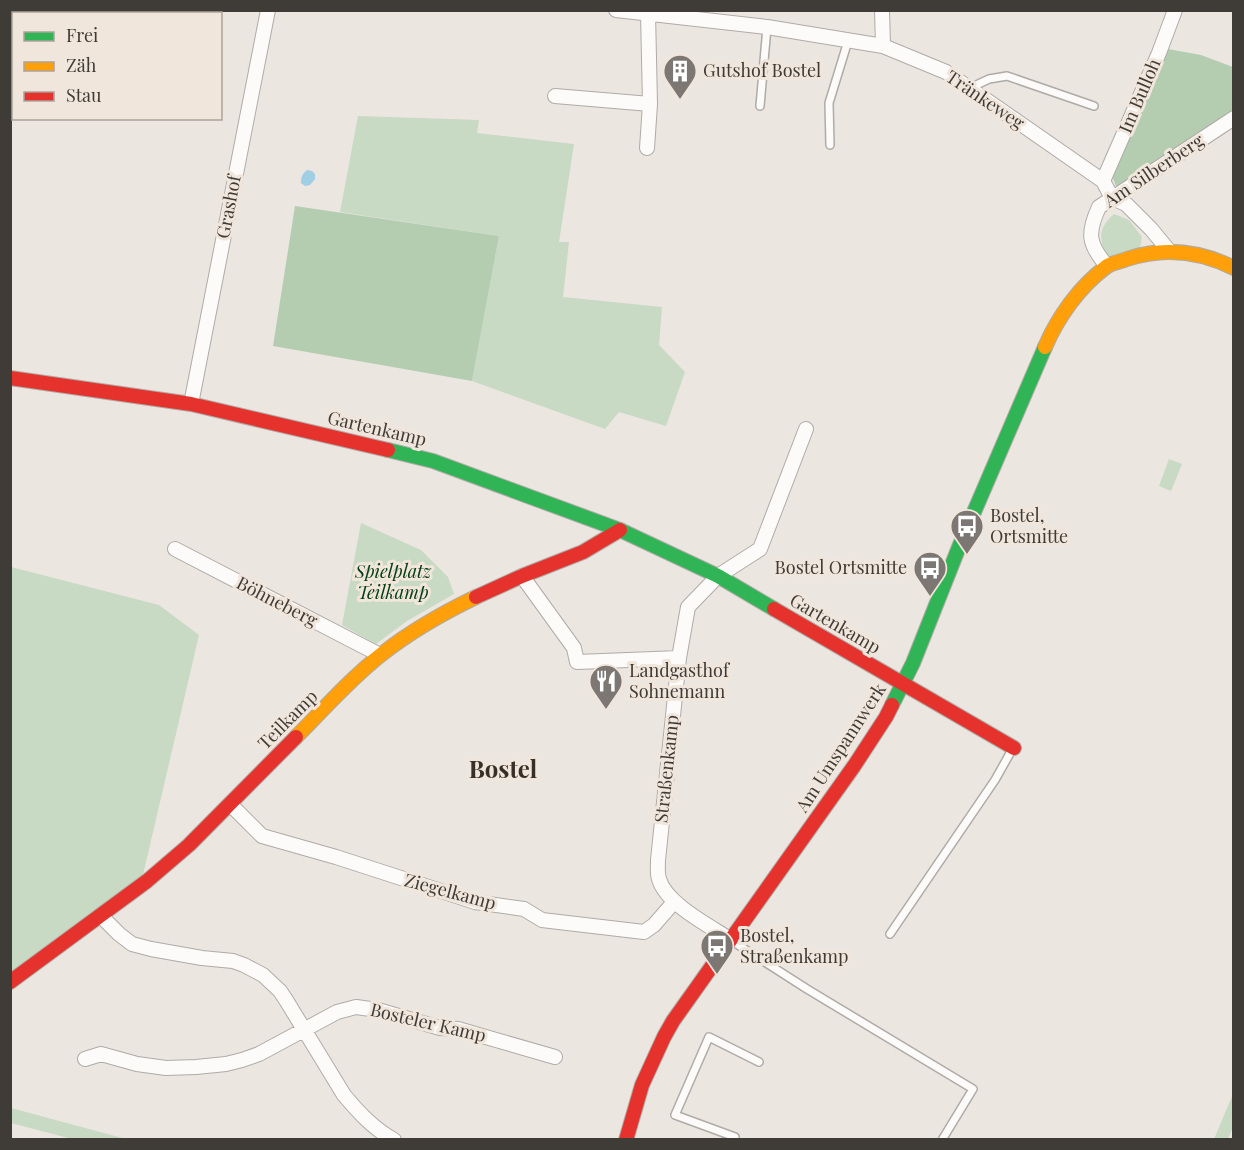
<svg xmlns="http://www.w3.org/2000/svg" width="1244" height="1150" viewBox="0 0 1244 1150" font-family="'Playfair Display',serif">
<rect width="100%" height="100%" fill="#ece6e1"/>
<path fill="#c8d9c4" d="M358,116L479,120L477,133L574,144L559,242H569L563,297L662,307L659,345L685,372L666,426L619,412L605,429L472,381L499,236L340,212Z
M1114,214L1129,220L1142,237L1140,248L1106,258C1100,238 1097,229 1114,214Z
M1169,459L1182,464L1171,491L1159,486Z
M361,523L421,550L448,577L454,594L407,621L376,644L342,625Z
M11,567L159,605L199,635L143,875L11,976Z
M1233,1094V1127L1228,1139H1214Z
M11,1108L126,1139H72L11,1123Z"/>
<path fill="#b4cdb1" d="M1168,49L1201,55L1233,67V114L1117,189L1112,176Z
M295,206L499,236L472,381L273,346Z"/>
<path fill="#a0cee4" d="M307,170L312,171L315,174V179L310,185L305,186L301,183C301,177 302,174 307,170Z"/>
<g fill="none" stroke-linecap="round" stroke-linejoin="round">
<defs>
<path id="lane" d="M970,88L989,79L1007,76L1094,106
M760,106L767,27
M830,145L829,103L848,41
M890,934L995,780L1013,748
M732,941L807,989L973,1089L942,1140
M735,1140V1137L675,1115L709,1037L759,1062"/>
<path id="street" d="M616,10L767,27L883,46L946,72L1103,181L1112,198L1126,204L1151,229L1170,252
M882,10L883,46
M555,96L650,104
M647,148L650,104L648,13
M1103,181L1159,53L1175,10
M1107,266C1088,244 1087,233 1099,207L1234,118
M191,404L268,10
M175,549L380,655
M522,576L574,648L577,662L679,658
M230,804L262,836L336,857L475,902L524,909L542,920L644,932L654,925L674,902
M101,916L119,934L132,944L151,949L202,958L233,961L244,965L263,975L280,991L286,1000L344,1095C359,1113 374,1129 394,1140
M731,940C710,926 666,904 659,879C657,873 658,866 658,860L679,658L688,607L718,576L760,549L806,429
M85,1059L101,1054L137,1064L166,1068L196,1067L226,1064L242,1060L259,1054L337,1012L356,1007L378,1010L440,1028L458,1029L555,1057"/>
<path id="fast" d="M388,450L433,461L620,530L718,576L774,609
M892,705L913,663L959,547L1045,347"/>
<path id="slow" d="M1045,347C1058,317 1079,287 1106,267C1111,263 1120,262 1127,259C1163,247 1200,251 1234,268
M296,737C324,709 351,678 382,654C411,631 443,613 476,597"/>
<path id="jam" d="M10,378L191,404L388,450
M476,597L522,576L583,552L620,530
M774,609L1014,748
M10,982L147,881L189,845L296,737
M626,1140L642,1085L664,1037L673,1021L854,766L886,717L892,705"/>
</defs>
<use href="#lane" stroke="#afaba7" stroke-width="10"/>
<use href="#street" stroke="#afaba7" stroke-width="16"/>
<use href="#fast" stroke="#afaba7" stroke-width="16"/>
<use href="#slow" stroke="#afaba7" stroke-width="16"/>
<use href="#jam" stroke="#afaba7" stroke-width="16"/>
<use href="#lane" stroke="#fcfbfa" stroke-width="7"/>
<use href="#street" stroke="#fcfbfa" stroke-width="14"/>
<use href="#fast" stroke="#30b455" stroke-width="14"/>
<use href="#slow" stroke="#ff9f0a" stroke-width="14"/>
<use href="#jam" stroke="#e5322d" stroke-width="14"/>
</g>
<defs>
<symbol id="building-pin" viewBox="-11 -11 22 30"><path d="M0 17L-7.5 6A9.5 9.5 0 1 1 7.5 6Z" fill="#7c7772" stroke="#f1e6dc"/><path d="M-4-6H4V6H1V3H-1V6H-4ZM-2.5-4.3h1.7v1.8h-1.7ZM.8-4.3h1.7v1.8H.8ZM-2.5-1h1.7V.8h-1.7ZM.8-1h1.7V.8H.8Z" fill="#fff"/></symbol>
<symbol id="bus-pin" viewBox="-11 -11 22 30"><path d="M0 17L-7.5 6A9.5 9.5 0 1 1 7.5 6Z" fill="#7c7772" stroke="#f1e6dc"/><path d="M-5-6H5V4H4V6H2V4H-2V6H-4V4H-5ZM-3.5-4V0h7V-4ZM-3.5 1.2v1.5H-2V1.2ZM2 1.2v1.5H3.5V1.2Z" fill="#fff"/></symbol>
<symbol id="restaurant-pin" viewBox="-11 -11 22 30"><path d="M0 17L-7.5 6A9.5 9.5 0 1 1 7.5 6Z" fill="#7c7772" stroke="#f1e6dc"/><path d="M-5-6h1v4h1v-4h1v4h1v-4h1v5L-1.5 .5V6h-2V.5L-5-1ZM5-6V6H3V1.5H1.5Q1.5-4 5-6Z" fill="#fff"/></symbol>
</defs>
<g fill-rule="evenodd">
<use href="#building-pin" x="661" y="52" width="38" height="52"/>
<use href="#bus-pin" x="948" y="507" width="38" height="52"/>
<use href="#bus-pin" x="911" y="549" width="38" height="52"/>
<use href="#restaurant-pin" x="587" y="662" width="38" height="52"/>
<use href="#bus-pin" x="698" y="927" width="38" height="52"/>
</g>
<g text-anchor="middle" stroke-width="6" stroke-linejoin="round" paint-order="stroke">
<g font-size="18" fill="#3f3b37" stroke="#f1e6dc" text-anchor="start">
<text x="703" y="77">Gutshof Bostel</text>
<text x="990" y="522">Bostel,<tspan x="990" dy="21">Ortsmitte</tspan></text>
<text x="907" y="574" text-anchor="end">Bostel Ortsmitte</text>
<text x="629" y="677">Landgasthof<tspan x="629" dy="21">Sohnemann</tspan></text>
<text x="740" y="942">Bostel,<tspan x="740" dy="21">Straßenkamp</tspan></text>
</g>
<g font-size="18" fill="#3f3b37" stroke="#f1e6dc">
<text transform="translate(1140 96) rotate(-67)" y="6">Im Bulloh</text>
<text transform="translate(985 100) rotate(34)" y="6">Tränkeweg</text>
<text transform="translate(1154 171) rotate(-34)" y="6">Am Silberberg</text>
<text transform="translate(229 207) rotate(-79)" y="6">Grashof</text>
<text transform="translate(377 429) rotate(13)" y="6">Gartenkamp</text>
<text transform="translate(277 602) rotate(27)" y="6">Böhneberg</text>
<text transform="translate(835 624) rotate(30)" y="6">Gartenkamp</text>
<text transform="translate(288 720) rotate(-45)" y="6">Teilkamp</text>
<text transform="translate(841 748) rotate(-57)" y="6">Am Umspannwerk</text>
<text transform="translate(667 769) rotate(-84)" y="6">Straßenkamp</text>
<text transform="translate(450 892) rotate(15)" y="6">Ziegelkamp</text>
<text transform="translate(428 1023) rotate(13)" y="6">Bosteler Kamp</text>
</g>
<g font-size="18" font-style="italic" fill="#013c10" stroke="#f1e6dc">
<text x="393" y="578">Spielplatz<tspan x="393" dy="21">Teilkamp</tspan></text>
</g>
<g font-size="24" font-weight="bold" fill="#383028" stroke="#f1e6dc">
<text x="503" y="778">Bostel</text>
</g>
</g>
<rect width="1244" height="1150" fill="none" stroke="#3f3b37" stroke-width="24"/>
<rect x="12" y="12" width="210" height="108" fill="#f1e6dc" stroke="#aaa29a" stroke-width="1.5"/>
<rect x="24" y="32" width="30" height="9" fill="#30b455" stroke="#aaa29a" stroke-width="1.5"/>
<text x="66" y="42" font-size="18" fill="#3f3b37">Frei</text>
<rect x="24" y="62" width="30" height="9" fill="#ff9f0a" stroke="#aaa29a" stroke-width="1.5"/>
<text x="66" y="72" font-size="18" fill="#3f3b37">Zäh</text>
<rect x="24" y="92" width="30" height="9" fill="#e5322d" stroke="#aaa29a" stroke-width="1.5"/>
<text x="66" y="102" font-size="18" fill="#3f3b37">Stau</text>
</svg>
